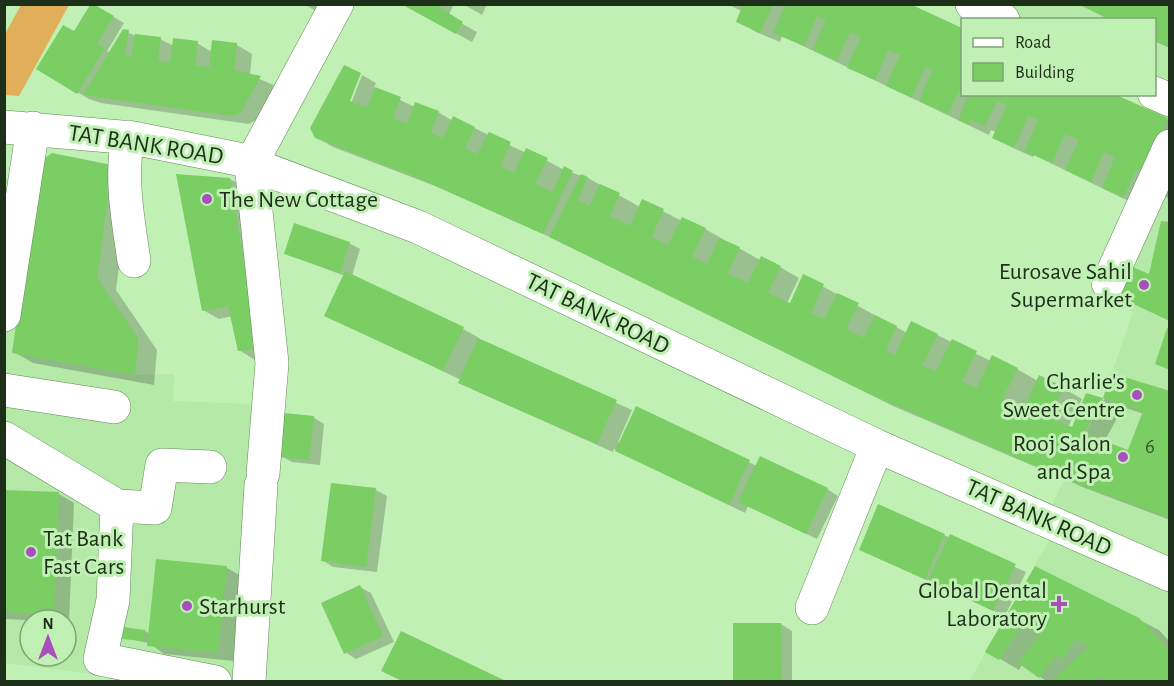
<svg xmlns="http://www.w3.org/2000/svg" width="1174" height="686" viewBox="0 0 1174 686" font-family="'Alegreya Sans',sans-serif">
<rect width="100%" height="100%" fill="#c1f0b5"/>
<path fill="#b5e9a7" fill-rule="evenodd" d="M972,5H1169V100L1155,93L1154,20L1003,19Z
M1169,115V681L969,682L1064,514L1051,507L1103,398L1133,312L1090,292Z
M112,165L97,278L138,338L135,375L174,374L173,401L253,404L237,652L231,681H150L5,663L4,177L13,178ZM30,620H66V656H30Z"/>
<path fill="#e1af59" d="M21,5H69L19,96L5,95V34Z"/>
<path fill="#0003" fill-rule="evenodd" d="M91,4L124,23L107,51L110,53L124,31L136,36L160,39L174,46L197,43L212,52L237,45L252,54L250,75L276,86L256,120L249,124L101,103L89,99L38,69L74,33Z
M304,4H324L319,13Z
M454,4L448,16L477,32L472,42L404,5Z
M463,4H487L482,15Z
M727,4H906L962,29V94H1110L1170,121V199L1157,192L1143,207L1122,198L1034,155L1033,157L1013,148L994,137L996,132L991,130L989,135L782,36L780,42L756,32L737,21L742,11Z
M1079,4H1170V48L1154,41V20H1110Z
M362,75L376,83L374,88L415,107L438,112L453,121L454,118L526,153L527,150L564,170L588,178L640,207L643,201L682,221L705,229L760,260L780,267L799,278L787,303L791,305L804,276L907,333L937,335L991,361L1017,369L1038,381L1063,388L1082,399L1068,427L1073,429L1087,395L1104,400L1112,374L1170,392V520L1085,488L893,406L559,241L435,186L333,147L316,137L346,108L349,109ZM1113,404L1144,414L1129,452L1104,442L1121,411Z
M41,163L130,178L116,290L157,350L154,385L33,363L14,352Z
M230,179L246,188L274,357L255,360L239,350L232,316L219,319L203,310Z
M1170,224V321L1116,295L1150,276Z
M349,243L360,249L352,276L463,329L479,338L478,340L632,410L618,442L620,443L637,408L757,466L827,489L838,496L817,539L748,506L745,513L614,449L613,452L476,391L460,382L461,380L326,315L345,276L286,254Z
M313,417L324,424L320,465L292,462L281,456Z
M376,490L387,496L377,572L333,567L322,560Z
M4,492L59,494L74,503L69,622L4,619Z
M944,535L1026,572L1005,616L871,555Z
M158,560L227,568L243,577L234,661L164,654L149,643L124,638L145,631L150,634Z
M1036,568L1159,630L1170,642V682H1048L1022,665L1019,670L987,651Z
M360,587L371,593L394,642L356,659L345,652Z
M781,624L792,631V682H735Z"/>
<path fill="#7ace64" d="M401,4H434L463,22L456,34Z
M743,4H773L760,33L736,22Z
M786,4H910L962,28V85L948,114L919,101L932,70L925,67L912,98L886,86L900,55L888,50L875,80L847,68L861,37L850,32L837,61L813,50L826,20L817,16L804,46L773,33Z
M90,5H95L114,16L97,44L105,48L77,94L36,69L63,25L74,31Z
M1080,5H1170V48L1154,40V20H1111Z
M123,29L129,30L125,56L131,57L135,34L161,37L158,61L170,62L173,38L198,41L195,65L209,67L212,40L237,43L234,70L261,76L241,112L233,116L83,95Z
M344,65L361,73L350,101L367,107L375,87L401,97L393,118L407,124L415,102L439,111L431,133L443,138L453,116L475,127L465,148L477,154L489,132L511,142L500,166L514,173L526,148L548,158L535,184L552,192L564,166L573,171L543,234L418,178L315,138L310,128Z
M969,94H1114L1168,118L1145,172L1136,169L1124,197L1102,188L1115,157L1104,152L1091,182L1065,170L1079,140L1065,134L1052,163L1024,151L1038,120L1028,116L1014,148L992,138L1007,105L997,101L985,126L971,120L969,125L958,120Z
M52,153L112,165L97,278L138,338L135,375L12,353L39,162Z
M176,174L230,178L259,349L238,351L228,306L202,311Z
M581,174L588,177L578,200L589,206L600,184L620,193L610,216L630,226L642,199L664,209L652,237L668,245L682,217L706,228L692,257L707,264L719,238L740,247L728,274L748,283L761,256L781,266L768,293L790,303L803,274L824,284L811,313L824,319L837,293L859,303L846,329L864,338L875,315L897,326L886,350L895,355L911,321L938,334L922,366L936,371L952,339L977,351L962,382L977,388L992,355L1018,368L1003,398L1024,407L1039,375L1064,387L1049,417L1072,427L1086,393L1103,398L1084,433L1128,450L1143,411L1103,398L1111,373L1170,391V518L1065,479L872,395L549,237Z
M1161,221L1170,222V321L1114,295L1128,265L1149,274Z
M294,223L350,242L340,273L284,254Z
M345,271L464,327L443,371L324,316Z
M1167,328L1170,329V370L1155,364Z
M478,338L617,400L597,444L458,383Z
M636,406L750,460L729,505L615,451Z
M284,413L314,416L309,460L279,457Z
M760,456L828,488L806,534L738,502Z
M331,483L376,488L366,567L321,561Z
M4,490L59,492L54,614L4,612Z
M878,504L945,534L925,579L859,550Z
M950,534L1016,564L993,611L928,580Z
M156,559L227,566L218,653L147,646Z
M1035,566L1139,618L1170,651V682H1106L1101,676L1094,682H1051L1089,646L1076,639L1062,659L1056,656L1039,678L1018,663L1046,626L1028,616L999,660L985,652Z
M360,585L383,636L344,654L321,603Z
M733,623H781L782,682H733Z
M123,627L145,630L144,641L122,639Z
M401,631L508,682H404L381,671Z"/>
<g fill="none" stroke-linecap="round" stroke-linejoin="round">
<defs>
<path id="minor" d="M972,4L1003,20
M1154,93L1170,100
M4,127L133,138L238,159L418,227L877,446L1170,575
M128,137C120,179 128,219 134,261
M1108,283L1170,146
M4,315L33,128
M4,390L114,407
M4,438L117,506
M210,467L162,465L155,508L117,506L113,600L100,659L215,682
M263,474L272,363L251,164L337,4
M812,608L877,446
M249,682L261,485"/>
</defs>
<use href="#minor" stroke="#5f8a54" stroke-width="34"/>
<use href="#minor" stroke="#fff" stroke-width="33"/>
<path stroke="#5f7d58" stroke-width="4.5" stroke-dasharray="3 6" stroke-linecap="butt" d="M4,5L5,4"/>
</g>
<g fill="#a74fbc" stroke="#c1f0b5" stroke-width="2">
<circle cx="207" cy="199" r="6"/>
<circle cx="1144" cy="285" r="6"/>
<circle cx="1137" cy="395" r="6"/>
<circle cx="1123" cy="457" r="6"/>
<circle cx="31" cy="552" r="6"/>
<path d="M1056 595h6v6h6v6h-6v6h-6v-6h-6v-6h6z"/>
<circle cx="187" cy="606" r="6"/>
</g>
<g text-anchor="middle" stroke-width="6" stroke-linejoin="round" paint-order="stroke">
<g font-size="21" fill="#34572c">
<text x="1150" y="453">6</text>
</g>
<g font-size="24" fill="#1d2f19" stroke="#c1f0b5">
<text transform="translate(146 144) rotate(9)" y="8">TAT BANK ROAD</text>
<text transform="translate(598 313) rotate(26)" y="8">TAT BANK ROAD</text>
<text transform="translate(1039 517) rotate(24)" y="8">TAT BANK ROAD</text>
</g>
<g font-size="24" fill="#1d2f19" stroke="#c1f0b5" text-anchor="end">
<text x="219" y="207" text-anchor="start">The New Cottage</text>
<text x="1132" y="279">Eurosave Sahil<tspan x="1132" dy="28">Supermarket</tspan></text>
<text x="1125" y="389">Charlie's<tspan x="1125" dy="28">Sweet Centre</tspan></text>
<text x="1111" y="451">Rooj Salon<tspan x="1111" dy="28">and Spa</tspan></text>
<text x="43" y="546" text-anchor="start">Tat Bank<tspan x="43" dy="28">Fast Cars</tspan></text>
<text x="1047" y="598">Global Dental<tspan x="1047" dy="28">Laboratory</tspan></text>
<text x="199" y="614" text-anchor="start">Starhurst</text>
</g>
</g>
<rect width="1174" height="686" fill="none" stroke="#1d2f19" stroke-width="12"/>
<rect x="961" y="18" width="195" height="78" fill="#c1f0b5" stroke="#7fa377" stroke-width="1.5"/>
<rect x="973" y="38" width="30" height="9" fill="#ffffff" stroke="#7fa377" stroke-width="1.5"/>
<text x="1015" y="48" font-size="18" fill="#1d2f19">Road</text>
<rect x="973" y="63" width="30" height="18" fill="#7ace64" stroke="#7fa377" stroke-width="1.5"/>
<text x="1015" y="78" font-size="18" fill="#1d2f19">Building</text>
<g transform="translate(48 638)"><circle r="28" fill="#c1f0b5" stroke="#7fa377" stroke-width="1.5"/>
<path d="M0-4.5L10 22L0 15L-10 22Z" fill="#a74fbc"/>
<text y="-9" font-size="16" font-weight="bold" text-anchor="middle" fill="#1d2f19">N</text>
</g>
</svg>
